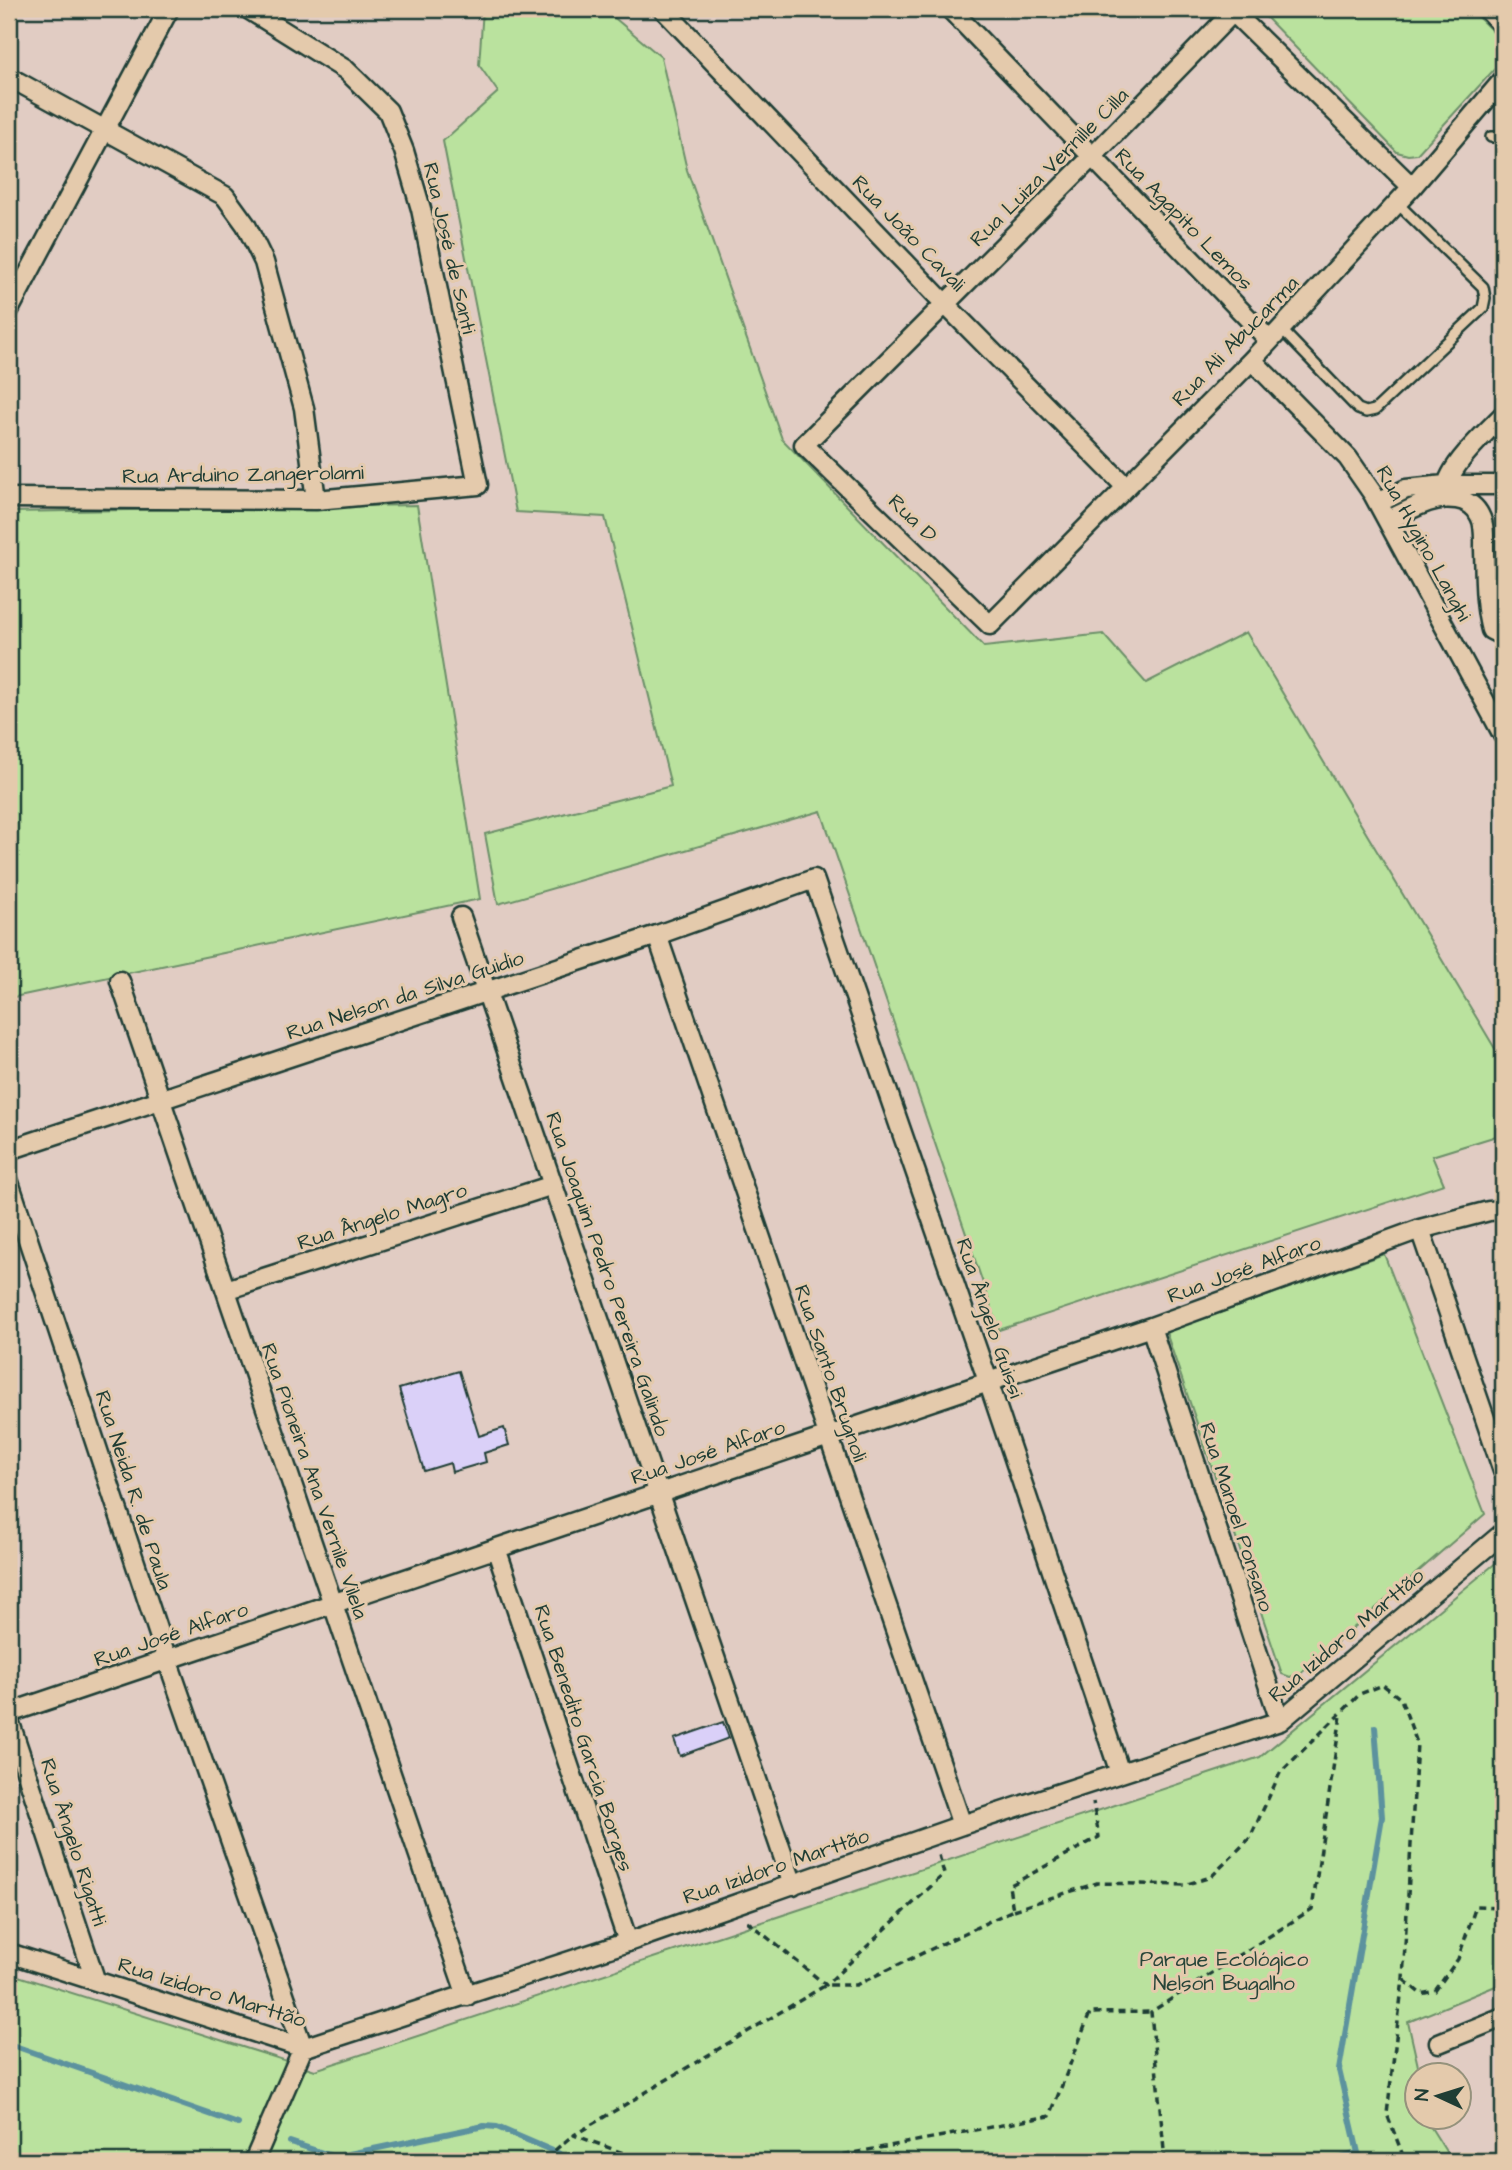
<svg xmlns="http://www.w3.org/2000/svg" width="1512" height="2170" viewBox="0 0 1512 2170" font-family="'Architects Daughter',sans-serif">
<rect width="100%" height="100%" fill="#e1ccc3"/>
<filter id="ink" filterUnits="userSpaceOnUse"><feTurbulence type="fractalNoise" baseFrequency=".0143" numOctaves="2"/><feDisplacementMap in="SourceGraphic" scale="14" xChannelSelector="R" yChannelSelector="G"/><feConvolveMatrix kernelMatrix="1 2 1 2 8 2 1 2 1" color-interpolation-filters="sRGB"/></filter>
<g filter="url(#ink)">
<path fill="#bae29e" stroke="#6c9069" stroke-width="2" d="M483,9H604L661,57L687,170L782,439L984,647L1103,634L1146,683L1246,632L1503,1062V1134L1432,1156L1444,1184L999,1330L821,811L498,904L485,834L671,786L605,517L516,512L443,141L498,92L479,65Z
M1263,9H1469C1484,24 1508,39 1501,62L1417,154L1408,155L1397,152L1264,15Z
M417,505L480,899L9,998V512Z
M1384,1254L1485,1514L1300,1674L1290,1677L1282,1674L1166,1332Z
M1503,1557V1983L1408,2022L1420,2075L1418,2076V2118H1429L1430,2126L1452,2161H9V1973L315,2070L1260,1757Z"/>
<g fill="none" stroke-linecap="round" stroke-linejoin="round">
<path stroke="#5c929e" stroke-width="6" d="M9,2044L238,2124
M290,2142L335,2157L484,2126L497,2127L576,2161
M1331,2161L1358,2153
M1364,2161L1358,2153L1339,2070L1382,1817L1375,1727"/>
</g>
<path fill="#dad0f8" stroke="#1f3d34" stroke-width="2" d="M459,1371L479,1436L504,1428L509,1445L484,1453L486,1462L452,1472L450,1463L424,1471L399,1389Z
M723,1722L729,1738L680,1756L674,1739Z"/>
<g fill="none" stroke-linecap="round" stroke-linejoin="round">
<defs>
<path id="lane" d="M1491,137H1503
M1280,328L1358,409L1366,412L1375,410L1483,308L1485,298L1483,287L1397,203"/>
<path id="street" d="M663,9L945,304L1126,487
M950,9L1269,340
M1230,9L1412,187
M1236,9L1092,157L804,445L990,625L1252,360L1412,187L1503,80
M1487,9L1503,26
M9,77L225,196L246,225L264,262L304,408L316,500
M9,310L169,9
M1252,360L1348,458L1373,494L1503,735
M1445,495C1446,467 1484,435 1503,415
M9,498L316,500L478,485L421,209L404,151L388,111L346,70L248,9
M1378,503L1406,489L1445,485H1503
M1388,520C1401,514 1414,507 1428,502C1445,496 1471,496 1480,516C1485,525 1484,539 1484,549C1485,576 1484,604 1491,630L1503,636
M461,917L793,1885
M657,935L962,1825
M120,981L467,1996
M9,1150L657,935L814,879L988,1381L1120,1773
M9,1182L167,1659L303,2048
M1420,1229L1503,1471
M226,1290L553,1185
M1151,1327L1280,1721
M496,1548L628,1942
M9,1713L1151,1327L1420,1229L1489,1211L1503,1210
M9,1720L95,1979
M9,1953L303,2048L628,1942L962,1825L1280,1721L1503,1533
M1439,2043L1503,2017
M254,2161L303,2048"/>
</defs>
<use href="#lane" stroke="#1f3d34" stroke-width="14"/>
<use href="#street" stroke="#1f3d34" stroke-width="23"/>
<path stroke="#1f3d34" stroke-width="3.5" stroke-dasharray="7 5" stroke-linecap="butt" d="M1013,1910L1097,1883L1184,1885L1211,1877L1250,1838L1280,1773L1360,1694L1383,1685L1401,1699L1417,1743L1403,1979L1387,2114L1405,2161
M747,1921L826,1985L944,1874L938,1851
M1404,1980L1421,1994L1435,1991L1458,1959L1476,1906L1503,1907
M820,2159L1050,2116L1090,2013L1151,2012
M549,2161L554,2151L573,2135
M645,2161L574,2135L826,1985H856L1013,1910L1009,1886L1099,1837L1093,1802
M809,2161L820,2159L821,2161
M1165,2161L1151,2012L1312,1909L1341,1715"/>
<use href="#lane" stroke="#e4caac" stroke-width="9"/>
<use href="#street" stroke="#e4caac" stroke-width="18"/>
</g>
</g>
<g text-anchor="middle" stroke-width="6" stroke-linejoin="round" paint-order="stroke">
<g font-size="21" fill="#1f3d34" stroke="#e4caac">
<text transform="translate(1049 167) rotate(-45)" y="7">Rua Luiza Vernille Cilla</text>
<text transform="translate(1184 219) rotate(46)" y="7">Rua Agapito Lemos</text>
<text transform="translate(909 233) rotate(46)" y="7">Rua João Cavali</text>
<text transform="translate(450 248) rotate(77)" y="7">Rua José de Santi</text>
<text transform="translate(1235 341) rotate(-46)" y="7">Rua Ali Abucarma</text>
<text transform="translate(243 474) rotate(-1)" y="7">Rua Arduino Zangerolami</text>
<text transform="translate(913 518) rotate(44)" y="7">Rua D</text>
<text transform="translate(1424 543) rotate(61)" y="7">Rua Hygino Langhi</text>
<text transform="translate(405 995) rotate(-18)" y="7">Rua Nelson da Silva Guidio</text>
<text transform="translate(382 1216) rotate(-18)" y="7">Rua Ângelo Magro</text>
<text transform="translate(1244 1269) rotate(-20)" y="7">Rua José Alfaro</text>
<text transform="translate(608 1274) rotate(71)" y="7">Rua Joaquim Pedro Pereira Galindo</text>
<text transform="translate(990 1318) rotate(71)" y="7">Rua Ângelo Guissi</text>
<text transform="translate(831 1373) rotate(71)" y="7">Rua Santo Brugnoli</text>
<text transform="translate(708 1452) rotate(-19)" y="7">Rua José Alfaro</text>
<text transform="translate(315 1481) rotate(71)" y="7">Rua Pioneira Ana Vernile Vilela</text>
<text transform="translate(134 1490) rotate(72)" y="7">Rua Neida R. de Paula</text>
<text transform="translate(1237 1517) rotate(72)" y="7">Rua Manoel Ponsano</text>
<text transform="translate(171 1634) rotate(-19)" y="7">Rua José Alfaro</text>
<text transform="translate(1346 1635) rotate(-40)" y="7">Rua Izidoro Marttão</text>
<text transform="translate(584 1738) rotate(72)" y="7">Rua Benedito Garcia Borges</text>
<text transform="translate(74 1842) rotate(72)" y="7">Rua Ângelo Rigatti</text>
<text transform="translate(776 1866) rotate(-19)" y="7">Rua Izidoro Marttão</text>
<text transform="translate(212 1992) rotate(17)" y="7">Rua Izidoro Marttão</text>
</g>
<g font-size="21" fill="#274539" stroke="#e4caac">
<text x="1224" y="1966">Parque Ecológico<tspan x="1224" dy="24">Nelson Bugalho</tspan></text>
</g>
</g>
<rect width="1512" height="2170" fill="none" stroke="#e4caac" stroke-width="35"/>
<rect x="18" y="18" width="1477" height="2135" fill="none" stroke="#1f3d34" stroke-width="2.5" filter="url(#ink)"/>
<g transform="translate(1438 2096) rotate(274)"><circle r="33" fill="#e4caac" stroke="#95927c" stroke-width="2"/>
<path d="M0-5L12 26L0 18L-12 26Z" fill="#1f3d34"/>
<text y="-10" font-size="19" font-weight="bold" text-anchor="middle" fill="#1f3d34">N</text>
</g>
</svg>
